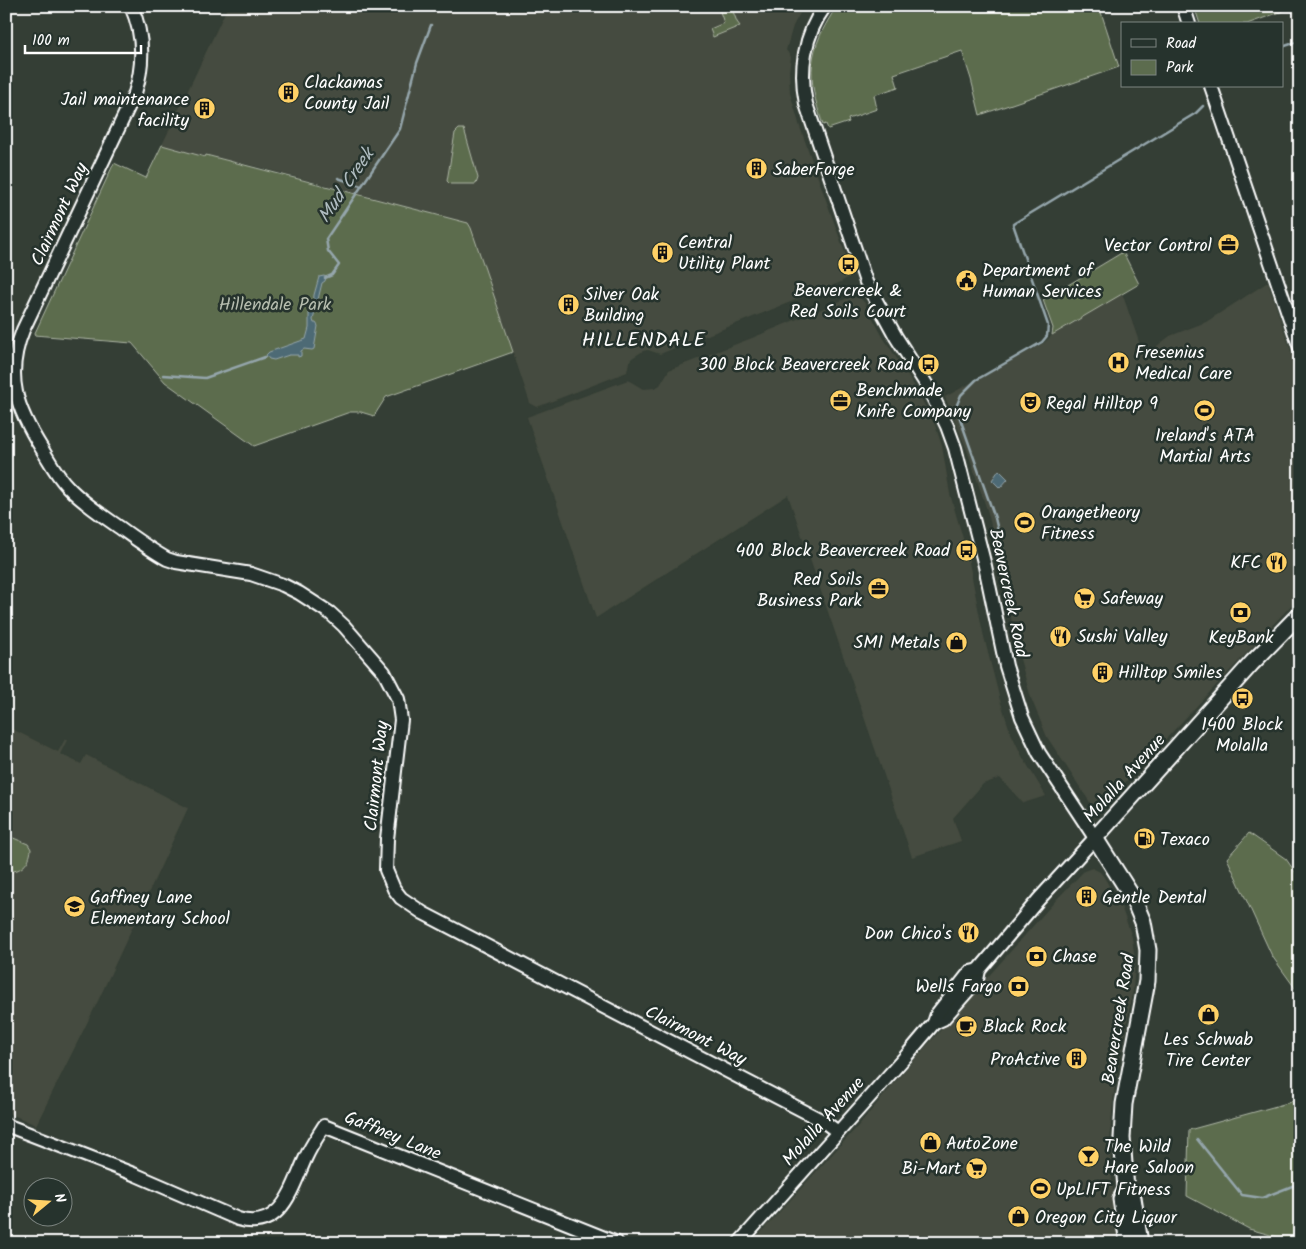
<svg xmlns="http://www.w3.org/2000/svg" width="1306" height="1249" viewBox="0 0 1306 1249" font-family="Kalam,sans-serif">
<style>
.built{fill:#454b3f}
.green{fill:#5c6c4e;stroke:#aeb6a6}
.water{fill:#4e6a74;stroke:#95a6ac}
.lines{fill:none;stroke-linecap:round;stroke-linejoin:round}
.stream{stroke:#95a6ac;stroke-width:2.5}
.secondary-casing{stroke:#fff;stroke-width:16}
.primary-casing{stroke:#fff;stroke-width:19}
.secondary{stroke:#26332d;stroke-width:12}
.primary{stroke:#26332d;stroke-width:15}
.labels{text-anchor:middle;stroke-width:5;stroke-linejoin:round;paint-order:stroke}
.poi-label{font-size:18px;fill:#fff;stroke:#26332d;text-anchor:start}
.street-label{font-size:18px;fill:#fff;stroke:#26332d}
.park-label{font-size:18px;fill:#b6bdaf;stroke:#26332d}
.water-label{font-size:19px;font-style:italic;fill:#afbcc0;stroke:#26332d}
.quarter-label{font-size:20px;letter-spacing:1px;fill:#fff;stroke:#26332d}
</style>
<rect width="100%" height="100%" fill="#343e35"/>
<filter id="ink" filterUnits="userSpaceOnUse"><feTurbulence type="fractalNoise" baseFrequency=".02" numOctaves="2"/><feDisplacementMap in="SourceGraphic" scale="10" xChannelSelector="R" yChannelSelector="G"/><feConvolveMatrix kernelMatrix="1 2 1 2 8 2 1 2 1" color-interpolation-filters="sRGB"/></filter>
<g filter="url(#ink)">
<g class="built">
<polygon points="228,6 804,6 793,26 786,50 791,57 789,71 790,93 800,127 850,267 849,273 847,278 841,282 660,354 648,350 643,351 632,358 629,362 627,372 537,407 530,403 471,228 468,223 261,168 206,155 205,157 162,145"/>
<polygon points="1268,282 1300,378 1300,596 1102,807 1093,807 1047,737 1031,698 1018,652 998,553 988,513 967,450 945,397 1044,343 1052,335 1122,293 1144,356 1170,336 1206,322"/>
<polygon points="850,297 860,298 864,302 883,337 914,385 935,425 942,446 950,494 967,552 983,633 1000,700 1010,731 1022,756 1046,796 1023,803 1000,778 983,784 953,818 961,841 912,857 788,495 596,618 527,417 628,380 643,389 655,388 660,385 669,370 752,338"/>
<polygon points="6,726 58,752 65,739 67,740 60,754 81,764 86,755 188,808 97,1003 36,1125 6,1112"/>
<polygon points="1092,868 1100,872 1104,877 1122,909 1132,937 1135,961 1133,990 1115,1084 1111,1123 1110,1149 1112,1184 1122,1243 751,1243 858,1126 907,1068 1057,899 1084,871"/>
</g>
<g class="green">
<polygon points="718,6 731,6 737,22 740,26 713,37 710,29 724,23"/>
<path d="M837,6h262l20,61 -139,48 -9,-36 -9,-28 -68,23 4,13 -24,8 3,14 -29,10 1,3 -21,7 -2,-5 -3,1c-17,-50 -16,-74 14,-119z"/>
<polygon points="1194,6 1297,6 1247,24 1200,24"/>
<polygon points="459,129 464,129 478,178 476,184 450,184 447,181 455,133"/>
<polygon points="162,145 205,157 206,155 468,223 471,228 513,352 386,397 374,416 361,412 350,412 254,446 165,382 132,343 34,335 114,163 146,178"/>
<polygon points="1123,252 1139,284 1052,335 1053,328 1043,300"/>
<polygon points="1249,833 1286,859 1300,879 1300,995 1272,956 1227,858"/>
<path d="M6,835l22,9 3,5c-1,14 -10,24 -25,22z"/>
<polygon points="1300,1095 1300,1243 1287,1243 1285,1239 1249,1229 1187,1196 1189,1130 1291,1102"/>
</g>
<g class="water">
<polygon points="324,276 326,277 325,281 322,283 313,320 314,323 316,323 318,326 314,349 312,350 304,349 301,351 301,356 298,357 298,355 289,355 274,360 269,359 266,355 269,352 306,339 309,328 309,313 313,308 314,295 319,277"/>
<polygon points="999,470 1008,479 1000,488 992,480"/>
</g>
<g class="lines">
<g class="stream">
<polyline points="441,7 441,6"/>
<polyline points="1282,47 1300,41"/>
<polyline points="338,178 361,186"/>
<polyline points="325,278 332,275 339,265 328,251 326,239 400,129 417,63 431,25"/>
<polyline points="163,375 205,378 265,357"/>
<polyline points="1003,552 995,518 956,407 961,395 976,380 1042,342 1047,336 1048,325 1013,224 1196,113 1203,106"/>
<polyline points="1197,1139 1242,1195 1262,1198 1300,1183"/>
</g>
<defs>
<g id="secondary">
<path d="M131,6c13,29 13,58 4,87l-112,237c-19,47 -6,79 19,119 8,13 15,27 26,38 14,15 31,26 48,38 17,12 33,24 51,34l9,3 75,12 32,11 16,8 31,20 14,13 40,46 14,27 3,21 -14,119 -1,31 8,19 7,9 22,15 400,208 15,11"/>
<path d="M825,6c-21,29 -26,64 -19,98l60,178 30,55 32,50 19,39 8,22 30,118 21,100 16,51 17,36 56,85 -56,61 -60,71 -2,10 -34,39 -9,4"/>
<polyline points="1183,6 1189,24"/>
<polyline points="1211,86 1300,348"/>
<path d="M6,1125l130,50 102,44c44,13 54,-32 68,-62 5,-11 12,-21 18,-31l293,117"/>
<polyline points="739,1243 907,1055 934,1023 937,1014 970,972 979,970"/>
</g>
<g id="primary">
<polyline points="1126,1189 1133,1198 1140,1243"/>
<polyline points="1128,1243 1121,1199 1126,1189 1122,1138 1124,1104 1147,981 1148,950 1143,922 1133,898 1095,838 1252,663 1300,614"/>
</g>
</defs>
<use href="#secondary" class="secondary-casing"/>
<use href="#primary" class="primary-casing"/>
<use href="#secondary" class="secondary"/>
<use href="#primary" class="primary"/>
</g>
</g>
<defs>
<symbol id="building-disc" viewBox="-11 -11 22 22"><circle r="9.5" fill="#ffd166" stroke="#26332d"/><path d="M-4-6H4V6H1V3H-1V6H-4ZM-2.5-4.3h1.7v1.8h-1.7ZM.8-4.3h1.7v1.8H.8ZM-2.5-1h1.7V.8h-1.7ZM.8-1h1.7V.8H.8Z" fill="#111"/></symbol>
<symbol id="office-disc" viewBox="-11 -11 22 22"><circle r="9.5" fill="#ffd166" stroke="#26332d"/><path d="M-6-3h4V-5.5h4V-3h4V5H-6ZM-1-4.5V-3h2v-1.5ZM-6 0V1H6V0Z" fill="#111"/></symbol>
<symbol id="bus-disc" viewBox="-11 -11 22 22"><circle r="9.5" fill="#ffd166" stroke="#26332d"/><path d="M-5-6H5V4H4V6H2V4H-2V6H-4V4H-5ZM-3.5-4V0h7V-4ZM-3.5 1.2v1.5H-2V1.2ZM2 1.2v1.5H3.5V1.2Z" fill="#111"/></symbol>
<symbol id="civic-disc" viewBox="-11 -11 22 22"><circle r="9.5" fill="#ffd166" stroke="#26332d"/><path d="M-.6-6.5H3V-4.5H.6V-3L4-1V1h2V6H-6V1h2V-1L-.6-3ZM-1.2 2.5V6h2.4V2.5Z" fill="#111"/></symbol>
<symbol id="hospital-disc" viewBox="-11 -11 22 22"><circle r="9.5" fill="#ffd166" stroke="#26332d"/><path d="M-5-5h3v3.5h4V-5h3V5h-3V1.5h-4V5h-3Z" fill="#111"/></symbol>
<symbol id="theatre-disc" viewBox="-11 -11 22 22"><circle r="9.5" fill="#ffd166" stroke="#26332d"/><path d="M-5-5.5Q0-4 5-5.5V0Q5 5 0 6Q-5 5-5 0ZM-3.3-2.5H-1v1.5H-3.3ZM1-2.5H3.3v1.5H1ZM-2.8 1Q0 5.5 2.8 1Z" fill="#111"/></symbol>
<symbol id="stadium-disc" viewBox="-11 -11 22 22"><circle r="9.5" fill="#ffd166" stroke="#26332d"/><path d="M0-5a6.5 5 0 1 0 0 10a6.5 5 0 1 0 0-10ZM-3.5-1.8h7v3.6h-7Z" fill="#111"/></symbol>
<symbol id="restaurant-disc" viewBox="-11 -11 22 22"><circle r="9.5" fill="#ffd166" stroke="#26332d"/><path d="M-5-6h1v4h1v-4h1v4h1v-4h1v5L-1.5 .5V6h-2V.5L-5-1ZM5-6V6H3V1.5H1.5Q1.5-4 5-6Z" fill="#111"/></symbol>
<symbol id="supermarket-disc" viewBox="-11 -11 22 22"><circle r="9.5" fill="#ffd166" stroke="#26332d"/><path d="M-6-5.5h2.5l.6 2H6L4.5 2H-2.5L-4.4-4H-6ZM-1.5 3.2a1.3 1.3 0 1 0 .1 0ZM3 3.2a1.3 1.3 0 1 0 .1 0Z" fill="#111"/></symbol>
<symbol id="bank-disc" viewBox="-11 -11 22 22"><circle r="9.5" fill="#ffd166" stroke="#26332d"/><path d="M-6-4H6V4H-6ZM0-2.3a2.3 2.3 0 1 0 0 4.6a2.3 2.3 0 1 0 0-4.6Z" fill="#111"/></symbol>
<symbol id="shop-disc" viewBox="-11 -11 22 22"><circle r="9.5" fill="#ffd166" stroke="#26332d"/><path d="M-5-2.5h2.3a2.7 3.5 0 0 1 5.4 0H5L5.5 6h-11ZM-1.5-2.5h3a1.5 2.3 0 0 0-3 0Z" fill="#111"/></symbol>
<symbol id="fuel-disc" viewBox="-11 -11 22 22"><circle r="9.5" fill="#ffd166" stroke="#26332d"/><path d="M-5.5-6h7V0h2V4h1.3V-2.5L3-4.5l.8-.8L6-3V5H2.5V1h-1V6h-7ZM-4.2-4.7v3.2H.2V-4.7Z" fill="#111"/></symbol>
<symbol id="school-disc" viewBox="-11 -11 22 22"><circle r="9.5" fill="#ffd166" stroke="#26332d"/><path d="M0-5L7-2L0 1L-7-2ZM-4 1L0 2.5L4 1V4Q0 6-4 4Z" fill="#111"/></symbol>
<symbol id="cafe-disc" viewBox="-11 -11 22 22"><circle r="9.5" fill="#ffd166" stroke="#26332d"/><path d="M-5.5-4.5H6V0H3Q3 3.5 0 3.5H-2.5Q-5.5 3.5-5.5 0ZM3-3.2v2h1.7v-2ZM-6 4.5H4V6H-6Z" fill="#111"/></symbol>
<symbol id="bar-disc" viewBox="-11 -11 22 22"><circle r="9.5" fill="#ffd166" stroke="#26332d"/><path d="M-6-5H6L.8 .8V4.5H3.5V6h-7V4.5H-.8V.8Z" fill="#111"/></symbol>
</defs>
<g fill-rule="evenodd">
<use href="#building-disc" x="276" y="80" width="25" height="25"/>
<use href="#building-disc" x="192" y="96" width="25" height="25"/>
<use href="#building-disc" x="744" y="156" width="25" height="25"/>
<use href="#office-disc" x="1216" y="232" width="25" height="25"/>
<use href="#building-disc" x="650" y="240" width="25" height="25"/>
<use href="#bus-disc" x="836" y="252" width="25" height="25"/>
<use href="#civic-disc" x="954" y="268" width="25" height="25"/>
<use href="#building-disc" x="556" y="292" width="25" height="25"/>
<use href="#hospital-disc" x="1106" y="350" width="25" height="25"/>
<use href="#bus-disc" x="916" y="352" width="25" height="25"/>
<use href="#office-disc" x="828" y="388" width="25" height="25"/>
<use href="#theatre-disc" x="1018" y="390" width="25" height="25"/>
<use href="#stadium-disc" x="1192" y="398" width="25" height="25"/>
<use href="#stadium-disc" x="1012" y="510" width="25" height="25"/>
<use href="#bus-disc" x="954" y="538" width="25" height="25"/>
<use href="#restaurant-disc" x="1264" y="550" width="25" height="25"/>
<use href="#office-disc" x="866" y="576" width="25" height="25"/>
<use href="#supermarket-disc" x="1072" y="586" width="25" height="25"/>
<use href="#bank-disc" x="1228" y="600" width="25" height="25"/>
<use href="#restaurant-disc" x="1048" y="624" width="25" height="25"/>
<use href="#shop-disc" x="944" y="630" width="25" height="25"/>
<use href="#building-disc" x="1090" y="660" width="25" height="25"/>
<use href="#bus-disc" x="1230" y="686" width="25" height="25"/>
<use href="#fuel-disc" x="1132" y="826" width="25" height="25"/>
<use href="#building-disc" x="1074" y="884" width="25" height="25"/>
<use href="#school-disc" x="62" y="894" width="25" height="25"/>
<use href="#restaurant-disc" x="956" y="920" width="25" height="25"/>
<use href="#bank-disc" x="1024" y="944" width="25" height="25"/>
<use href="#bank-disc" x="1006" y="974" width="25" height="25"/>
<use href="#shop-disc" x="1196" y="1002" width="25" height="25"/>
<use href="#cafe-disc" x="954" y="1014" width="25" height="25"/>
<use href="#building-disc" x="1064" y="1046" width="25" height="25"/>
<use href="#shop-disc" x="918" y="1130" width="25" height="25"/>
<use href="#bar-disc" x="1076" y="1144" width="25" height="25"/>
<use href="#supermarket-disc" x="964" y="1156" width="25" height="25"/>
<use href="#stadium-disc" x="1028" y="1176" width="25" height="25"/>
<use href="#shop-disc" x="1006" y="1204" width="25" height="25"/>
</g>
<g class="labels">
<g class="poi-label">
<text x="304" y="88">Clackamas<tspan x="304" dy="21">County Jail</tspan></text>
<text x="189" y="105" text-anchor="end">Jail maintenance<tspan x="189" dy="21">facility</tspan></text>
<text x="773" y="175">SaberForge</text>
<text x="678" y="248">Central<tspan x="678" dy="21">Utility Plant</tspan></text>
<text x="1212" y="251" text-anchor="end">Vector Control</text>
<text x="982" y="276">Department of<tspan x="982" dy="21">Human Services</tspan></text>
<text x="848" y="296" text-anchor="middle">Beavercreek &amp;<tspan x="848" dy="21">Red Soils Court</tspan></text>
<text x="584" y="300">Silver Oak<tspan x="584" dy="21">Building</tspan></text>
<text x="1135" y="358">Fresenius<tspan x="1135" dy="21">Medical Care</tspan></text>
<text x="913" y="370" text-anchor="end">300 Block Beavercreek Road</text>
<text x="856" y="396">Benchmade<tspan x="856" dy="21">Knife Company</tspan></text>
<text x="1046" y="409">Regal Hilltop 9</text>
<text x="1205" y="441" text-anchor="middle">Ireland's ATA<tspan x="1205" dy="21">Martial Arts</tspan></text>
<text x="1041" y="518">Orangetheory<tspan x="1041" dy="21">Fitness</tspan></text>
<text x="950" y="556" text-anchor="end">400 Block Beavercreek Road</text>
<text x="1261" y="568" text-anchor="end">KFC</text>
<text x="862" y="585" text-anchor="end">Red Soils<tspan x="862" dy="21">Business Park</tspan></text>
<text x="1101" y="604">Safeway</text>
<text x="1077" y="642">Sushi Valley</text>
<text x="1241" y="643" text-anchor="middle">KeyBank</text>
<text x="940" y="648" text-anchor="end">SMI Metals</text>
<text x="1118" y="678">Hilltop Smiles</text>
<text x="1242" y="730" text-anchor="middle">1400 Block<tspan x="1242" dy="21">Molalla</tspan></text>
<text x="1160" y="845">Texaco</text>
<text x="90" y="903">Gaffney Lane<tspan x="90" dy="21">Elementary School</tspan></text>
<text x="1102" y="903">Gentle Dental</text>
<text x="952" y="939" text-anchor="end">Don Chico's</text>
<text x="1052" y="962">Chase</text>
<text x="1002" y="992" text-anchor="end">Wells Fargo</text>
<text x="983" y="1032">Black Rock</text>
<text x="1208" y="1045" text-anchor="middle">Les Schwab<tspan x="1208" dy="21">Tire Center</tspan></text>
<text x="1060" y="1065" text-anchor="end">ProActive</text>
<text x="946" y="1149">AutoZone</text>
<text x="1104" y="1152">The Wild<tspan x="1104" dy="21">Hare Saloon</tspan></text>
<text x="961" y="1174" text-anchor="end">Bi-Mart</text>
<text x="1056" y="1195">UpLIFT Fitness</text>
<text x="1035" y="1223">Oregon City Liquor</text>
</g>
<g class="street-label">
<text transform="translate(59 214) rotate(-65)" y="6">Clairmont Way</text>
<text transform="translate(1009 593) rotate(78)" y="6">Beavercreek Road</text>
<text transform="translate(376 776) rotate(-84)" y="6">Clairmont Way</text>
<text transform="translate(1124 778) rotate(-48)" y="6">Molalla Avenue</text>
<text transform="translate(1118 1019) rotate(-81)" y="6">Beavercreek Road</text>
<text transform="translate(696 1035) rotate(27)" y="6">Clairmont Way</text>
<text transform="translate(823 1121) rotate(-48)" y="6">Molalla Avenue</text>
<text transform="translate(393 1135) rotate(22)" y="6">Gaffney Lane</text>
</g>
<g class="park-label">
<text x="275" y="310">Hillendale Park</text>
</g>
<g class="water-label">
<text transform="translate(345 185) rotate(-56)" y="7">Mud Creek</text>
</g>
<g class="quarter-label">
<text x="644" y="346">HILLENDALE</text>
</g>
</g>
<rect width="1306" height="1249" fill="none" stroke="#26332d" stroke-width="25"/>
<rect x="12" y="12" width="1281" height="1224" fill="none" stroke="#fff" stroke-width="2" filter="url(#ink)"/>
<rect x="1121" y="22" width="162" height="65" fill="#26332d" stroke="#7d8581"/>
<rect x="1131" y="39" width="25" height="8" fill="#26332d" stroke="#7d8581"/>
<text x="1166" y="48" font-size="15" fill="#ffffff">Road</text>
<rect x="1131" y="60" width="25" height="15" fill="#5c6c4e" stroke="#7d8581"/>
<text x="1166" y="72" font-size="15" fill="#ffffff">Park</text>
<g transform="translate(48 1202) rotate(72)"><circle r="24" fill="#26332d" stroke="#7d8581"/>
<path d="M0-4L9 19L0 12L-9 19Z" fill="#ffd166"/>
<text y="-8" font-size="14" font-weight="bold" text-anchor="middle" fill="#ffffff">N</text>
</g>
<path d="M25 45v8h116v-8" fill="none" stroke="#ffffff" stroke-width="2.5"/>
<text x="32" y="45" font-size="15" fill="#ffffff" stroke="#26332d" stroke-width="4" paint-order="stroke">100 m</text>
</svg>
